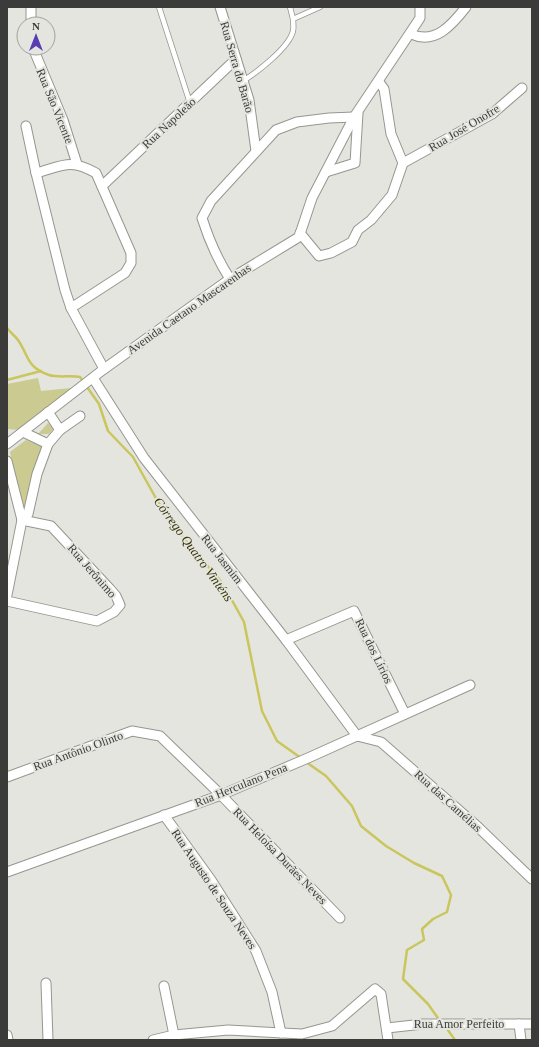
<svg xmlns="http://www.w3.org/2000/svg" width="539" height="1047" viewBox="0 0 539 1047" font-family="'Times New Roman',serif">
<style>
.green{fill:#cbca90}
.lines{fill:none;stroke-linecap:round;stroke-linejoin:round}
.stream{stroke:#c9c65d;stroke-width:2.5}
.lane-casing{stroke:#969690;stroke-width:6}
.street-casing{stroke:#969690;stroke-width:11}
.lane{stroke:#fff;stroke-width:4.5}
.street{stroke:#fff;stroke-width:9}
.labels{text-anchor:middle;stroke-width:4;stroke-linejoin:round;paint-order:stroke}
.street-label{font-size:12px;fill:#3b3b39;stroke:#e5e5df}
.water-label{font-size:13px;font-style:italic;fill:#343204;stroke:#e5e5df}
</style>
<rect width="100%" height="100%" fill="#e5e5df"/>
<g class="green">
<polygon points="38,378 41,391 71,388 19,430 7,429 7,384"/>
<polygon points="48,423 54,428 49,434 38,434"/>
<polygon points="26,440 43,447 27,510 23,509 10,452"/>
</g>
<g class="lines">
<g class="stream">
<path d="M7,328c3,4 8,8 11,12 11,16 8,27 31,35 9,3 22,0 31,2l19,27 9,27 25,26 25,45 38,53 19,18 13,20 16,29 18,89 15,30 24,17"/>
<polyline points="7,380 41,371"/>
<polyline points="306,762 326,776 352,806 361,826 386,846 414,863 442,876 451,895 447,912 433,919 422,929 424,940 407,950 403,979 428,1004 440,1021"/>
<polyline points="445,1026 455,1040"/>
</g>
<defs>
<g id="lane">
<polyline points="159,7 190,103"/>
<polyline points="290,7 293,19"/>
<path d="M243,81c14,-9 46,-33 50,-50 1,-4 0,-9 0,-12l27,-12"/>
</g>
<g id="street">
<polyline points="31,7 31,24"/>
<polyline points="220,7 249,100 256,151"/>
<path d="M411,34c24,11 41,-9 55,-27"/>
<polyline points="33,48 63,120 77,164"/>
<polyline points="26,126 36,173 65,290 71,308 104,369"/>
<polyline points="403,163 492,114 522,88"/>
<polyline points="326,172 355,163 358,113"/>
<path d="M36,173c27,-7 33,-15 60,0l35,80v10l-6,10 -54,35"/>
<polyline points="102,186 236,59"/>
<polyline points="300,233 319,256 331,253 352,242 358,230 371,220 392,195 403,163 391,134 384,89 379,82"/>
<path d="M230,279c-13,-20 -21,-39 -28,-61l9,-17 65,-71 21,-8 32,-4 25,-1"/>
<polyline points="93,378 144,458 286,640 357,736 381,742 478,827 532,879"/>
<polyline points="48,412 60,430"/>
<polyline points="23,432 48,444"/>
<polyline points="7,444 104,369 230,279 299,237 312,198 354,117 420,18 420,7"/>
<polyline points="7,461 22,520 7,595"/>
<polyline points="22,520 28,514 37,474 48,444 60,430 80,416"/>
<polyline points="7,601 97,621 114,612 120,605 116,596 110,589 51,526 22,520"/>
<polyline points="286,640 354,611 405,714"/>
<polyline points="7,777 132,731 160,736 221,795 340,918"/>
<polyline points="164,815 211,880 256,951 272,992 281,1033"/>
<polyline points="7,872 221,795 308,758 470,685"/>
<polyline points="46,983 48,1040"/>
<polyline points="164,986 175,1040"/>
<polyline points="519,1024 521,1040"/>
<polyline points="387,1028 423,1024 532,1024"/>
<polyline points="7,1035 8,1040"/>
<polyline points="153,1040 174,1035 228,1030 302,1034 332,1026 375,989 381,994 388,1040"/>
</g>
</defs>
<use href="#lane" class="lane-casing"/>
<use href="#street" class="street-casing"/>
<use href="#lane" class="lane"/>
<use href="#street" class="street"/>
</g>
<g class="labels">
<g class="street-label">
<text transform="translate(237 67) rotate(74)" y="4">Rua Serra do Barão</text>
<text transform="translate(55 106) rotate(68)" y="4">Rua São Vicente</text>
<text transform="translate(169 123) rotate(-43)" y="4">Rua Napoleão</text>
<text transform="translate(464 128) rotate(-31)" y="4">Rua José Onofre</text>
<text transform="translate(189 309) rotate(-35)" y="4">Avenida Caetano Mascarenhas</text>
<text transform="translate(222 559) rotate(52)" y="4">Rua Jasmim</text>
<text transform="translate(92 571) rotate(49)" y="4">Rua Jerônimo</text>
<text transform="translate(374 651) rotate(64)" y="4">Rua dos Lírios</text>
<text transform="translate(78 751) rotate(-20)" y="4">Rua Antônio Olinto</text>
<text transform="translate(241 785) rotate(-22)" y="4">Rua Herculano Pena</text>
<text transform="translate(448 801) rotate(42)" y="4">Rua das Camélias</text>
<text transform="translate(280 856) rotate(46)" y="4">Rua Heloísa Durães Neves</text>
<text transform="translate(214 889) rotate(56)" y="4">Rua Augusto de Souza Neves</text>
<text x="459" y="1028">Rua Amor Perfeito</text>
</g>
<g class="water-label">
<text transform="translate(194 549) rotate(54)" y="5">Córrego Quatro Vinténs</text>
</g>
</g>
<rect width="539" height="1047" fill="none" stroke="#3b3b39" stroke-width="16"/>
<g transform="translate(36 36)"><circle r="19" fill="#e5e5df" stroke="#a1a19d"/>
<path d="M0-3L7 15L0 10L-7 15Z" fill="#583db5"/>
<text y="-6" font-size="11" font-weight="bold" text-anchor="middle" fill="#3b3b39">N</text>
</g>
</svg>
